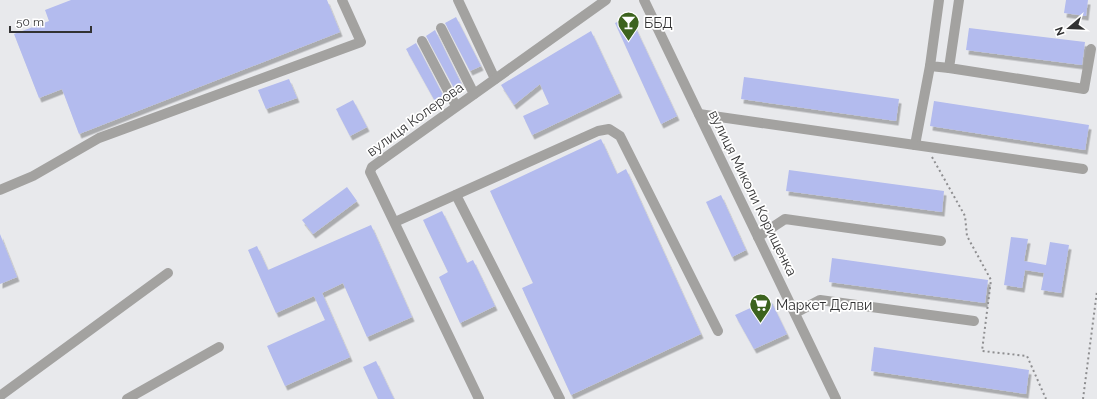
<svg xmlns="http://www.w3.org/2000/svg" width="1097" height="399" viewBox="0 0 1097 399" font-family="Raleway,sans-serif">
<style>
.building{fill:#b3bbee;filter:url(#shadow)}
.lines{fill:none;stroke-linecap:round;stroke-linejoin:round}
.path{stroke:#8e8e90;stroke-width:2;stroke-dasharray:2 3;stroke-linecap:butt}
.minor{stroke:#a3a2a0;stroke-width:10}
.labels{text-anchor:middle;stroke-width:3.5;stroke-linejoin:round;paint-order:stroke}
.poi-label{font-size:14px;fill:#323233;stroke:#fff;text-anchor:start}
.street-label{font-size:14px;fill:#323233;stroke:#fff}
</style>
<defs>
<filter id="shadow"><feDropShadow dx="2.5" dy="4.5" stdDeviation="0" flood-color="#0004"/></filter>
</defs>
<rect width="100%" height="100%" fill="#e8e9ec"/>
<g class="building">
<polygon points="71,0 327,0 340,32 79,134 62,89 39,98 14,34 49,21 45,10"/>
<polygon points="1066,0 1088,0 1086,16 1064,13"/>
<polygon points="630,16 677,116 661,124 615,23"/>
<polygon points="456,17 481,66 470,71 445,23"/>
<polygon points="969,28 1085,42 1082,65 966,50"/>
<polygon points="435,30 462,85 455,90 426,36"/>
<polygon points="591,31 620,93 532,135 523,116 549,104 540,84 514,105 501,85"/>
<polygon points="416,43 444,97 436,103 406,49"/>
<polygon points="744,77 899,99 896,121 741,99"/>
<polygon points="289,79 297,98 266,109 258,90"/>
<polygon points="353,100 367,127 350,136 336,109"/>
<polygon points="934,101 1089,125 1085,150 930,126"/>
<polygon points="601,139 617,174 626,169 701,334 571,395 522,288 533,283 490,191"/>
<polygon points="789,170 944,191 942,212 786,191"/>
<polygon points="347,187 357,201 313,234 302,220"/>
<polygon points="721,195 746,250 732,257 706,202"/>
<polygon points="442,211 467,263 473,260 495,306 460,323 439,277 448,272 423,220"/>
<polygon points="371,225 412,317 367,337 343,283 322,293 350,357 285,386 267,346 325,320 314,296 276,313 248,250 257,246 268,270"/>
<polygon points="0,234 17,277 0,284"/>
<polygon points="1011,237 1028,239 1024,261 1046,265 1050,242 1069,245 1061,293 1041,290 1044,273 1025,270 1022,288 1004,285"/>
<polygon points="832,258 988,280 985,303 829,282"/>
<polygon points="770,299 787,334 754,349 735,315"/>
<polygon points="874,347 1029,370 1026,394 871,371"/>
<polygon points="376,361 394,399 378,399 363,367"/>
</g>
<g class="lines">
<g class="path">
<polyline points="932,157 965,216 967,236 991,280 982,351 1027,356 1046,399"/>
<polyline points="1083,399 1097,291"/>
</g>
<g class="minor">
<polyline points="458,0 495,79"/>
<polyline points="644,0 836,399"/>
<polyline points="939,0 930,66 949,68"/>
<polyline points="959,0 949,68 1084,89 1091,49"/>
<polyline points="441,28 474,94"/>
<polyline points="422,41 456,106"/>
<polyline points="930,66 915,145 1083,169"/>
<polyline points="699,114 915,145"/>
<polyline points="0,190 33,176 99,138 361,42 342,0"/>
<polyline points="456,195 560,399"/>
<polyline points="395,222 598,131 609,129 620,136 718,331"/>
<polyline points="758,237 785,219 941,241"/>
<polyline points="795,313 820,300 974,321"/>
<polyline points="0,396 168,273"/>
<polyline points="127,399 219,347"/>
<polyline points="479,399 373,178 370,172 372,167 606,0"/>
</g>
</g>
<defs>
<symbol id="bar-pin" viewBox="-11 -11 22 30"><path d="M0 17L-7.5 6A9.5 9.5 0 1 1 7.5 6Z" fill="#3c631e" stroke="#fff"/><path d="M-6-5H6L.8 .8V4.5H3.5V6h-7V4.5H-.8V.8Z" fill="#fff"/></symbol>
<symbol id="supermarket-pin" viewBox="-11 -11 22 30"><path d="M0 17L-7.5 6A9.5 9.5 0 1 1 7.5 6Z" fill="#3c631e" stroke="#fff"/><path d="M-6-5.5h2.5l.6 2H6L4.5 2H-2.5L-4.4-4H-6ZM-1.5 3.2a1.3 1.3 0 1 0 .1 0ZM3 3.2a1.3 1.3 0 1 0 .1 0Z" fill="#fff"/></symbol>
</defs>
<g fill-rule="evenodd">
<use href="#bar-pin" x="616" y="10" width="25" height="34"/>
<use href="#supermarket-pin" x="748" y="292" width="25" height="34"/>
</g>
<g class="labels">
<g class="poi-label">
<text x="644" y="28">ББД</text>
<text x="776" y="310">Маркет Делви</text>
</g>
<g class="street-label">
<text transform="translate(415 119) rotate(-36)" y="5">вулиця Колерова</text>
<text transform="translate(753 193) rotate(64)" y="5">вулиця Миколи Корищенка</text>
</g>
</g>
<g transform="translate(1069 28) rotate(251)" stroke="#ffffff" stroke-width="3" paint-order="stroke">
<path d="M0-3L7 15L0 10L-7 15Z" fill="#323233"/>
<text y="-6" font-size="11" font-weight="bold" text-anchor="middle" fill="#323233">N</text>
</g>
<path d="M10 26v6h81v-6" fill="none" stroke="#323233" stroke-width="2"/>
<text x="16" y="26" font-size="12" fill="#323233" stroke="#ffffff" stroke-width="3" paint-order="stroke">50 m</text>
</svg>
